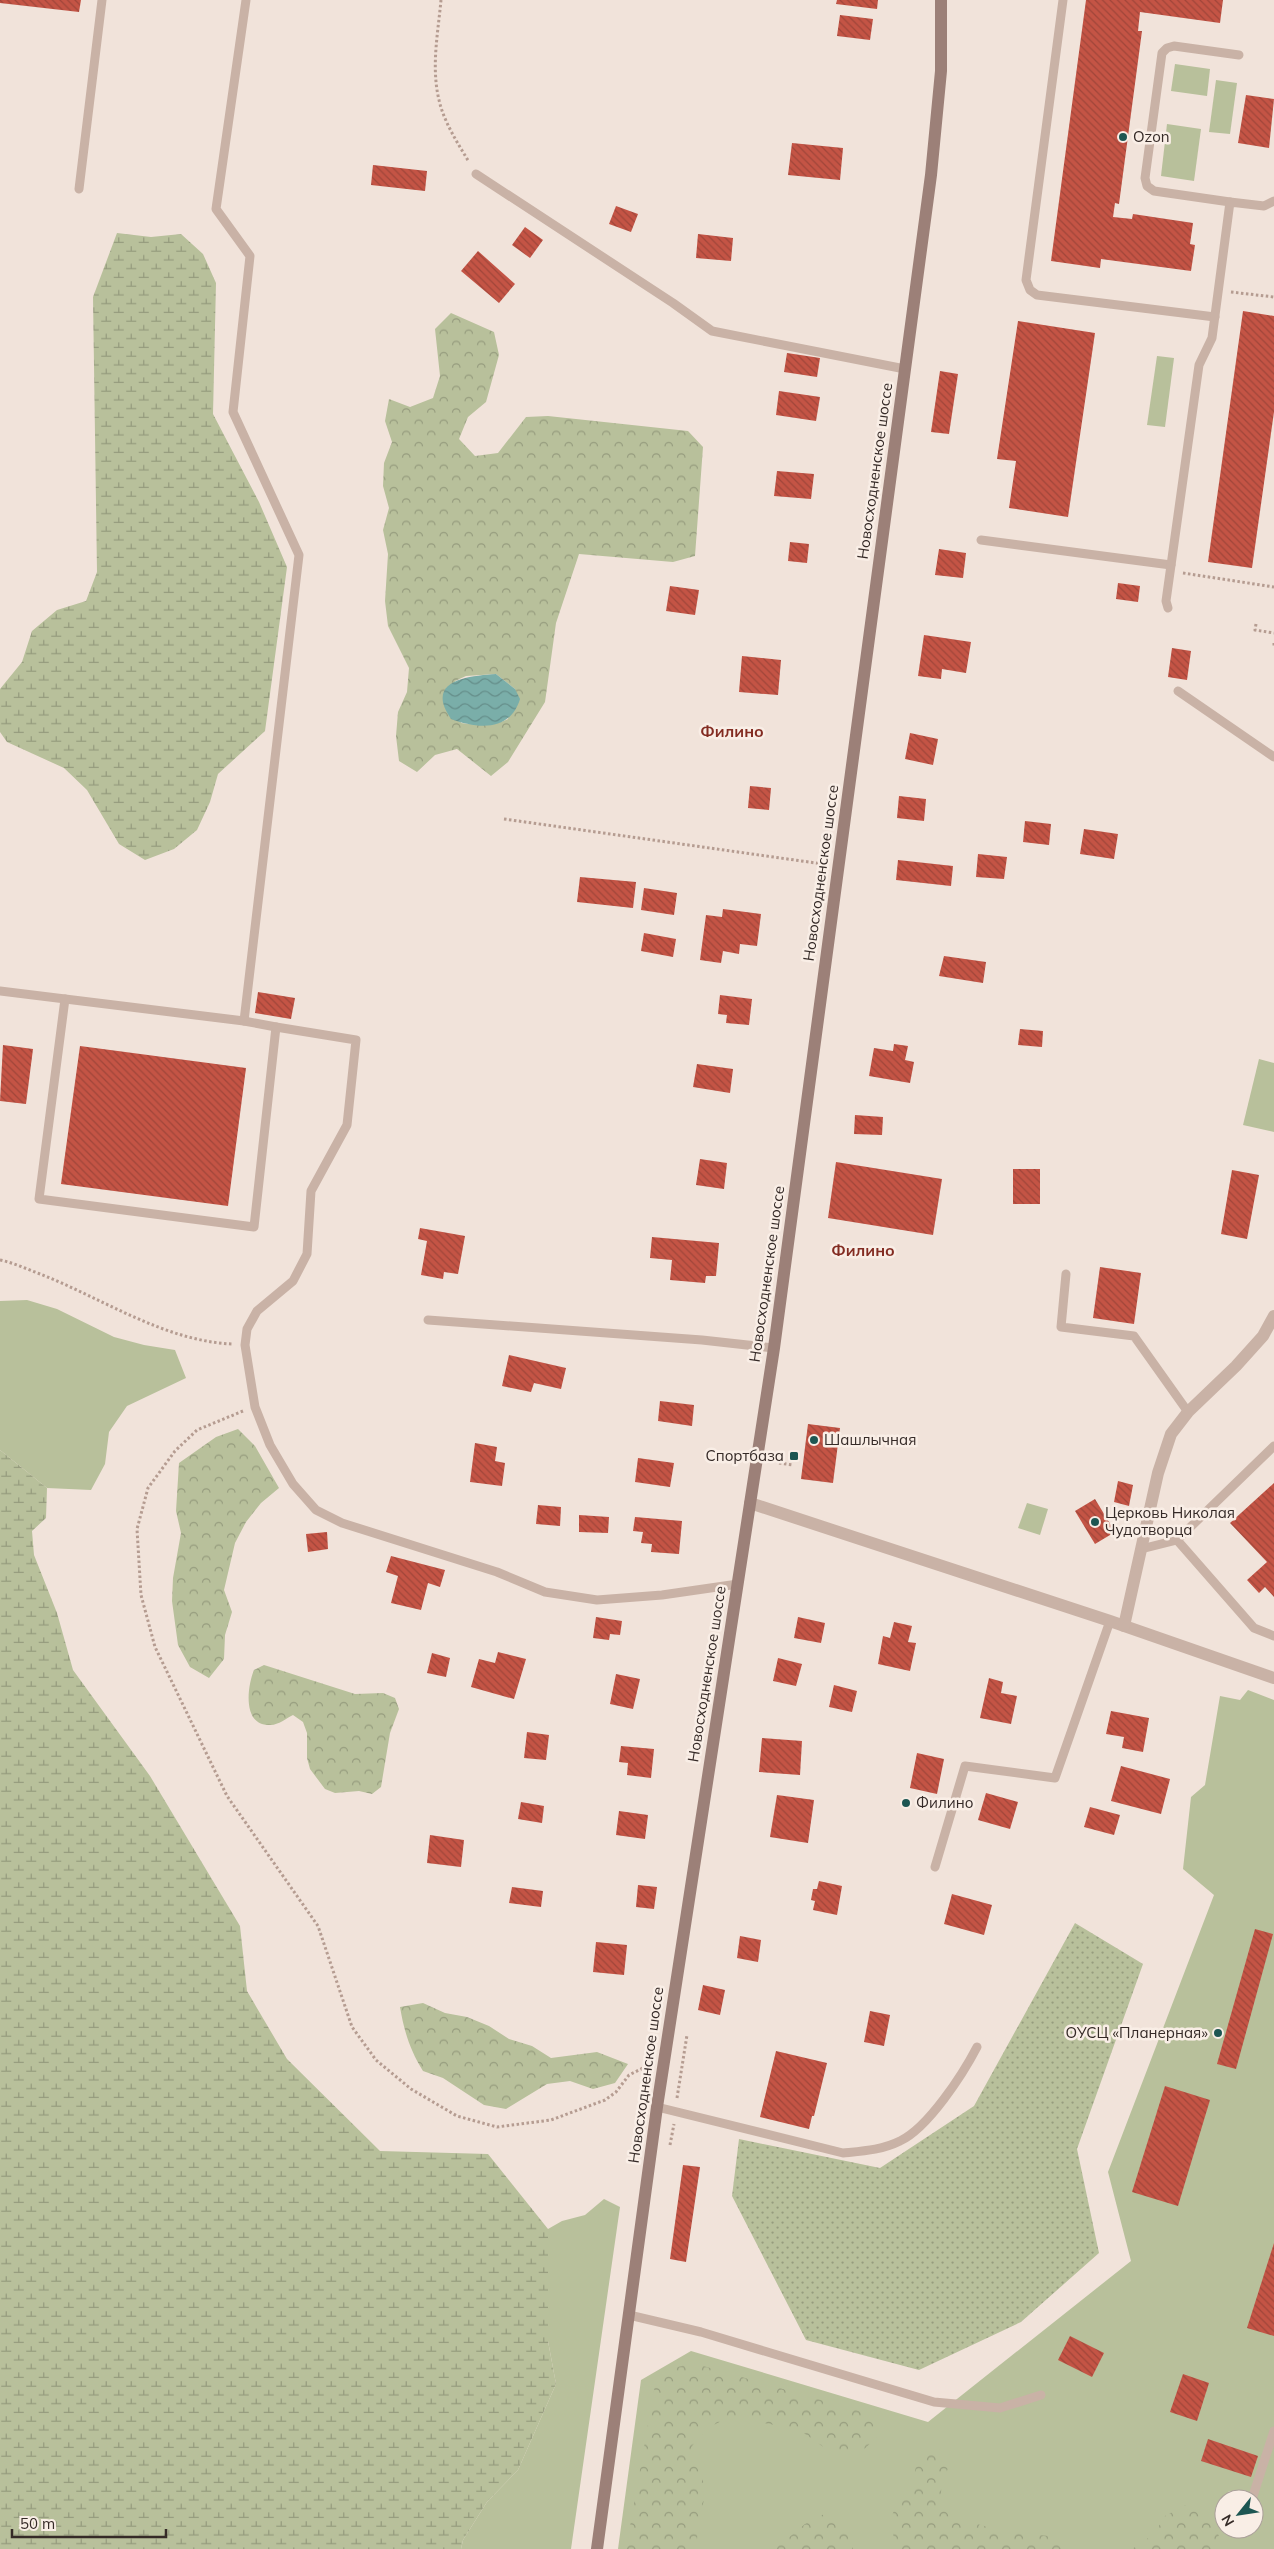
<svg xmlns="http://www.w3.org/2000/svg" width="1274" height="2549" viewBox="0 0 1274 2549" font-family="Mulish,sans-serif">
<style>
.green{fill:#b8c09b;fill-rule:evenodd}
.forest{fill:url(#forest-crowns);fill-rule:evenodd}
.wetland{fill:url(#wetland-marsh)}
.garden{fill:url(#garden-dots)}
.water{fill:url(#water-waves)}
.building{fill:url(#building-back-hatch)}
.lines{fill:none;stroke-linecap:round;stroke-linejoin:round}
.path{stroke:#b59c91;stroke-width:3;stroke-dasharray:2.5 2.5;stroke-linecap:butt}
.service{stroke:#c9b2a6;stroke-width:9}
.minor{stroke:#c9b2a6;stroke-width:12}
.secondary{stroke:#9c8078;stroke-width:12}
.poi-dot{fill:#1d5652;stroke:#f9eee6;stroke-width:2}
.labels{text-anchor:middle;stroke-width:5;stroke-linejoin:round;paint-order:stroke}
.poi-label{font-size:15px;fill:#352a27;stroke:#f9eee6;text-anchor:start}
.street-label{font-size:15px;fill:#352a27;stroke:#f9eee6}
.neighbourhood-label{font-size:16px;font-weight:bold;fill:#832c22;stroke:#f9eee6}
</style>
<defs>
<pattern id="forest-crowns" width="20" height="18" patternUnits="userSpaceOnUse" patternTransform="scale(1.25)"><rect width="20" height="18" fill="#b8c09b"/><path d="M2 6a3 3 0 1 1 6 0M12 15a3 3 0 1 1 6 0" fill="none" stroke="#969c7e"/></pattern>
<pattern id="wetland-marsh" width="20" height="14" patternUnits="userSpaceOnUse" patternTransform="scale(1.25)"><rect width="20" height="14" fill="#b8c09b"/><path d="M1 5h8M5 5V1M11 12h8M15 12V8" fill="none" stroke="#969c7e"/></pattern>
<pattern id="garden-dots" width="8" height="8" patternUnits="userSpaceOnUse" patternTransform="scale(1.25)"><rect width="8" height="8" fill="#b8c09b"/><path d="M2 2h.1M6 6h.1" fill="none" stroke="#969c7e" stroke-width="1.8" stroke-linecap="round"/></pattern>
<pattern id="water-waves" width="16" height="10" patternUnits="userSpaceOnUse" patternTransform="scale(1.25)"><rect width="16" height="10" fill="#7aaea9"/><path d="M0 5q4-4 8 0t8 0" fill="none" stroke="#658e8a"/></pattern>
<pattern id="building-back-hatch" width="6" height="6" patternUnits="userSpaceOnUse" patternTransform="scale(1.25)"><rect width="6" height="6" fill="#c45445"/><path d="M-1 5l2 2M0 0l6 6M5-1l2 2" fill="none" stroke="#a0463a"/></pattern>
</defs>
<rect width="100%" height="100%" fill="#f1e3da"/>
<g class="green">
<polygon points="1175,64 1210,69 1207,96 1171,91"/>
<polygon points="1216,80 1237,83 1230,134 1209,132"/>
<polygon points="1167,124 1201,129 1194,181 1161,176"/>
<polygon points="1157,356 1174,358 1165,427 1147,425"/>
<polygon points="1259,1059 1274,1063 1274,1132 1243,1125"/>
<polygon points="27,1300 57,1309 114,1337 144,1345 175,1350 186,1378 127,1406 109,1432 105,1464 91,1490 47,1488 0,1450 0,1301"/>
<polygon points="1027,1503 1048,1509 1040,1535 1018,1528"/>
<path d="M1248,1690l26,10v849h-656l23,-169 50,-29 237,71 203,-161 -23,-89 106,-277 -31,-26 8,-72 14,-12 15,-89 20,4zM1224,2499h30v30h-30z"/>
<polygon points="604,2199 620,2207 571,2549 461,2549 463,2540 487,2502 518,2470 556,2384 548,2341 548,2229 562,2221 585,2215"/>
</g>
<g class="forest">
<path d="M451,313l43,19 5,23 -13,47 -18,15 -9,22 16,17 23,-3 28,-36 22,-1 140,15 15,16 -8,109 -22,6 -94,-8 -23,69 -11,79 -37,60 -17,14 -34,-27 -22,6 -18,17 -18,-11 -3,-25 2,-24 9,-20 2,-24 -21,-42 -3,-25 3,-47 -5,-24 6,-22 -6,-22 1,-23 8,-21 -7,-21 4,-22 21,8 23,-9 7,-22 -5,-47zM496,674l19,15 -7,30c-16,8 -29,6 -47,4l-6,-42 11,-5z"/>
<polygon points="238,1429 255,1446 279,1488 261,1503 246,1522 235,1543 224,1590 232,1612 225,1635 224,1659 209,1678 190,1667 178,1645 172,1601 173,1578 181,1533 176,1511 179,1463 216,1437"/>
<path d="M264,1665l91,29 28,-1 12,5 4,11 -9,24 -9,54 -9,7 -13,-3 -24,2 -10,-4 -15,-20 -3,-11v-25l-4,-11 -10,-7c-6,3 -15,10 -22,10 -29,2 -24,-38 -17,-55z"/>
<path d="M423,2003l22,10 22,4 22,9 20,13 23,7 19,12 46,-6 31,12 -13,19 -22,6 -23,-8 -23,3 -41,25 -22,-4 -41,-27 -20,-7c-13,-21 -19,-40 -23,-64z"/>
<polygon points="693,2363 873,2415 877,2437 860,2453 836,2456 798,2429 729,2417 708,2428 692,2446 700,2468 706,2494 699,2517 697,2540 691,2549 626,2549 655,2385 670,2369"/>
<polygon points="935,2444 950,2463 942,2484 939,2508 959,2519 1002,2531 1049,2536 1073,2549 899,2549 894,2540 891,2518 900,2496 914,2480 917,2457"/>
<polygon points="1185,2505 1208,2514 1219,2536 1214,2549 1132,2549 1154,2534 1165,2516"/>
<polygon points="826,2513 847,2521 853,2549 765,2549 787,2539 805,2524"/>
</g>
<g class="wetland">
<polygon points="117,233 151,237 181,234 203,254 216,283 213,414 259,502 287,567 265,731 218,774 210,802 197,830 174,849 145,860 119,844 87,790 64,768 7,742 0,732 0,689 22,662 32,631 57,610 86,601 97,572 93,297"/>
<polygon points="0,1450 47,1488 46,1518 32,1531 34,1555 57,1613 73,1670 150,1776 240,1926 247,1991 287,2059 380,2151 488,2154 548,2229 548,2341 556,2384 518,2470 487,2502 463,2540 461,2549 0,2549"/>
</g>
<polygon class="garden" points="1075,1923 1143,1964 1077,2149 1099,2253 1021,2322 919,2370 806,2340 732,2196 739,2139 880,2168 974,2106"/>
<path class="water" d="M496,674l19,15 5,10c-10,33 -42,30 -69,20 -27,-39 17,-43 45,-45z"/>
<g class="building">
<polygon points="0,0 81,0 79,12 0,3"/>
<polygon points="837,0 878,0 877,9 836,4"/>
<polygon points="1086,0 1223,0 1220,23 1140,12 1138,31 1142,31 1119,204 1115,203 1113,217 1132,219 1133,214 1193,223 1190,244 1195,245 1191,271 1101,259 1100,268 1051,261"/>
<polygon points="840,15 873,19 870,40 837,36"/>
<polygon points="1246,95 1274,99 1269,148 1238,143"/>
<polygon points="792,143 843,148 840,180 788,175"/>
<polygon points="373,165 427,171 425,191 371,185"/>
<polygon points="616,206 638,214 631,232 609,224"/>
<polygon points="525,227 543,240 530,258 512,245"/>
<polygon points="698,234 733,238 731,261 696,258"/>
<polygon points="478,251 515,284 499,303 461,271"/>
<polygon points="1243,311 1274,316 1274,412 1252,568 1208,562"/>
<polygon points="1018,321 1095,333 1068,517 1009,508 1016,461 997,459"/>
<polygon points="787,353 820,358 817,377 784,372"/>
<polygon points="940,371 958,374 949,434 931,432"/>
<polygon points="779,391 820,397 816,421 776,415"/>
<polygon points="777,471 814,474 811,499 774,496"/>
<polygon points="790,542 809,544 807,563 788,561"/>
<polygon points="939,549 966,553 963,578 935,575"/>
<polygon points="1118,583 1140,586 1138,602 1116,599"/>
<polygon points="670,586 699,590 695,615 666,611"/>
<polygon points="924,635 971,642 966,673 942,669 941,679 918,676"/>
<polygon points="1172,648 1191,651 1187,680 1168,677"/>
<polygon points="742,656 781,660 778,695 739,692"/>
<polygon points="910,733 938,739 933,765 905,759"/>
<polygon points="750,786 771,788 769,810 748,808"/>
<polygon points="899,796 926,799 924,821 897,818"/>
<polygon points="1025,821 1051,824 1049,845 1023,842"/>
<polygon points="1084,829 1118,834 1114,859 1080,854"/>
<polygon points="978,854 1007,857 1004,879 976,877"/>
<polygon points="898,860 953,866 951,886 896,880"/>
<polygon points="580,877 636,882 633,908 577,902"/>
<polygon points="644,888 677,893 674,915 641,910"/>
<polygon points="723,909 761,914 757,946 740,944 739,954 723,951 721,963 700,960 706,915 722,917"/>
<polygon points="644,933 676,939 673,957 641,951"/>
<polygon points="944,956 986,962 983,983 939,976"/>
<polygon points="258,992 295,998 291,1019 255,1013"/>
<polygon points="720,995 752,999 749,1025 726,1023 727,1015 718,1014"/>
<polygon points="1020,1029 1043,1031 1042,1047 1018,1045"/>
<polygon points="894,1044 908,1046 905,1060 914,1062 910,1083 869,1076 874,1048 893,1051"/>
<polygon points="3,1045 33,1049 26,1104 0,1101"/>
<polygon points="80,1046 246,1068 228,1206 61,1184"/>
<polygon points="697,1064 733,1069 730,1093 693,1087"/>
<polygon points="855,1115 883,1117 882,1135 854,1134"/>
<polygon points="700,1159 727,1163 724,1189 696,1185"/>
<polygon points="836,1162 942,1179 933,1235 828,1218"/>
<rect x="1013" y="1169" width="27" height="35"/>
<polygon points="1232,1170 1259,1175 1247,1239 1221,1234"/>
<polygon points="420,1228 465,1236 458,1274 444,1272 443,1279 421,1275 427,1241 418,1239"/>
<polygon points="652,1237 719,1243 716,1276 706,1276 705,1283 670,1280 672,1260 650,1258"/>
<polygon points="1100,1267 1141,1273 1134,1324 1093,1318"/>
<polygon points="509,1355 566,1368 561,1389 534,1383 531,1392 502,1386"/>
<polygon points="660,1401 694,1405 692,1426 658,1421"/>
<polygon points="808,1424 840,1428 833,1483 801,1479"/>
<polygon points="475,1443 497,1447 495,1461 505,1463 502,1486 470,1482"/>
<polygon points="638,1458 674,1463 670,1487 635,1482"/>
<polygon points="1118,1481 1133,1485 1129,1506 1114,1502"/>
<polygon points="1274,1483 1274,1597 1265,1587 1259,1593 1247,1580 1267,1562 1230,1523"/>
<polygon points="1095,1499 1115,1532 1095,1544 1075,1511"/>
<polygon points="538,1505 561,1507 560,1526 536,1524"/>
<polygon points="579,1515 609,1517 608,1533 579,1532"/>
<polygon points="635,1517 682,1521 679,1554 651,1552 652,1544 641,1543 643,1532 633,1531"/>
<polygon points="327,1532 328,1549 308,1552 306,1534"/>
<polygon points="391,1556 445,1570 440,1587 428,1583 421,1610 391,1603 398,1576 386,1572"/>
<polygon points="596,1617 622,1621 620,1635 610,1634 609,1640 593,1638"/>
<polygon points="798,1617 825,1623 821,1643 794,1638"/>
<polygon points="894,1622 912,1626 908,1642 916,1643 910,1671 878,1664 883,1636 890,1638"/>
<polygon points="498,1652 526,1659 514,1699 471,1687 479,1659 495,1663"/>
<polygon points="432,1653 450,1658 446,1677 427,1673"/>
<polygon points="778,1658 802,1664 796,1686 773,1681"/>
<polygon points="616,1674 640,1679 633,1709 610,1704"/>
<polygon points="989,1678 1003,1682 1001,1693 1017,1696 1011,1724 980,1718"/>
<polygon points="834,1685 857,1691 852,1712 829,1707"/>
<polygon points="1111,1711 1149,1718 1143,1752 1122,1748 1124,1737 1106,1734"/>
<polygon points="527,1732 549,1735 546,1760 524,1758"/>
<polygon points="762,1738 802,1741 800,1775 759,1772"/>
<polygon points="621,1746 654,1749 651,1778 627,1775 628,1763 619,1762"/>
<polygon points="917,1753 944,1759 937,1794 910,1788"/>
<polygon points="1121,1766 1170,1779 1161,1814 1111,1801"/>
<polygon points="986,1793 1018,1802 1010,1829 978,1820"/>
<polygon points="777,1795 814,1800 808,1843 770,1837"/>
<polygon points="521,1802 544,1806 542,1823 518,1819"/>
<polygon points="1090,1807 1120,1815 1114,1835 1084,1827"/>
<polygon points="619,1811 648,1815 645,1839 616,1835"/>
<polygon points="430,1835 464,1840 461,1867 427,1863"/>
<polygon points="819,1881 842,1886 837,1915 813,1910 815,1901 811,1900 813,1889 817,1889"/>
<polygon points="638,1885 657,1887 654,1909 636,1907"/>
<polygon points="512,1887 543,1891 541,1907 509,1903"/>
<polygon points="952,1894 992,1905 984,1935 944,1924"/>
<polygon points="1255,1929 1273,1934 1236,2069 1217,2064"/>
<polygon points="740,1936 761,1940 758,1962 737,1958"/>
<polygon points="596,1942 627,1945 624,1975 593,1972"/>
<polygon points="703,1985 725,1990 720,2015 698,2010"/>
<polygon points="870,2011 890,2015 884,2046 864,2042"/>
<polygon points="776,2051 827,2063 814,2116 812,2116 809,2129 760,2117"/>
<polygon points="1165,2086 1210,2100 1178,2206 1132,2192"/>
<polygon points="683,2165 700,2167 686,2262 670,2259"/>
<polygon points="1274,2243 1274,2336 1247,2328"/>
<polygon points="1070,2336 1104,2353 1092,2377 1058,2360"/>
<polygon points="1183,2374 1209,2383 1197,2421 1170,2412"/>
<polygon points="1208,2439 1258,2456 1251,2477 1201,2461"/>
</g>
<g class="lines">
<g class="path">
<path d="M441,0c-3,33 -10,67 -2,100 5,22 18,42 30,62"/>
<polyline points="1231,292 1274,297"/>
<polyline points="1183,573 1274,587"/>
<polyline points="1256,624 1255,630 1274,633"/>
<polyline points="1274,643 1274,646"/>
<polyline points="504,819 823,864"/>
<path d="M0,1260c14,3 27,9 40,14 62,24 124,67 192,70"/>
<polyline points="243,1411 197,1430 175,1451 148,1488 137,1529 141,1595 155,1647 227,1796 318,1926 352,2027 376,2060 411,2089 457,2116 497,2127 551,2120 605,2100 616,2092 629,2075 647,2066"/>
<polyline points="779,1463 793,1465"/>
<polyline points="677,2098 687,2035"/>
<polyline points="670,2145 674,2124"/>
</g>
<g class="service">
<polyline points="1063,0 1026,280 1030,290 1037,295 1215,317"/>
<polyline points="476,174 673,303 712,331 905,369"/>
<polyline points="79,189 102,0"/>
<polyline points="1230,202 1154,191 1147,186 1145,178 1162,53 1167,48 1174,46 1239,55"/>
<polyline points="981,540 1171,565"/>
<polyline points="1168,608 1166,601 1199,365 1212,338 1230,202 1264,206 1274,201"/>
<polyline points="1178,691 1274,757"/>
<polyline points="0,991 244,1021 299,555 233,412 250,256 216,209 246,0"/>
<polyline points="65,999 39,1199 254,1227 276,1027 244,1021"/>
<polyline points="276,1027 356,1040 347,1125 311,1191 307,1254 293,1281 257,1311 247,1329 245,1345 255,1407 270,1445 293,1484 316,1510 342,1523 497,1572 545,1592 597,1600 662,1595 738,1584"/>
<polyline points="1066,1274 1061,1327 1134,1336 1188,1412"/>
<polyline points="428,1320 702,1340 774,1348"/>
<polyline points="1177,1540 1274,1446"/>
<polyline points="1141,1549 1177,1540 1254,1628 1274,1636"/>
<polyline points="935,1867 965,1766 1055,1778 1110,1621"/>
<path d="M657,2107l186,46c20,-2 39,-3 57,-12 28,-13 63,-67 77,-94"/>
<polyline points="629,2315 701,2332 934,2402 1000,2408 1041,2395"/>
<polyline points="1252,2499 1274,2431"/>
</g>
<g class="minor">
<polyline points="750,1503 1110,1621 1274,1678"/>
<polyline points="1124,1626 1158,1473 1171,1434 1188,1412 1236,1366 1263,1336 1274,1316"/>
</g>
<polyline class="secondary" points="597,2549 657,2107 774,1348 931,175 941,71 941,0"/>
</g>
<g class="poi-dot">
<circle cx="1123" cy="137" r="5"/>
<circle cx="814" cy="1440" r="5"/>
<rect x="789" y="1451" width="10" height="10" rx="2.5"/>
<circle cx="1095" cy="1522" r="5"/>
<circle cx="906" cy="1803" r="5"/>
<circle cx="1218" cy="2033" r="5"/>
</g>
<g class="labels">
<g class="poi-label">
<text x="1133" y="142">Ozon</text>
<text x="824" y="1445">Шашлычная</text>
<text x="784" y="1461" text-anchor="end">Спортбаза</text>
<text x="1105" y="1518">Церковь Николая<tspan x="1105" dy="17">Чудотворца</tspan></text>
<text x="916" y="1808">Филино</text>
<text x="1208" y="2038" text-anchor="end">ОУСЦ «Планерная»</text>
</g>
<g class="street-label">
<text transform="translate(875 471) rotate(-82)" y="5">Новосходненское шоссе</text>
<text transform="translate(821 873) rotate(-82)" y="5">Новосходненское шоссе</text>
<text transform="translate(767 1274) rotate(-82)" y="5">Новосходненское шоссе</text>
<text transform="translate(707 1674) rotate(-81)" y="5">Новосходненское шоссе</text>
<text transform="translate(646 2075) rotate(-82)" y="5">Новосходненское шоссе</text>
</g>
<g class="neighbourhood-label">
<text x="732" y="737">Филино</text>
<text x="863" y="1256">Филино</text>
</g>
</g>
<g transform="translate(1239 2514) rotate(240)"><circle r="24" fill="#f9eee6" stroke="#aba09a"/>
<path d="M0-4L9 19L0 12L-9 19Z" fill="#1d5652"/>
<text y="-8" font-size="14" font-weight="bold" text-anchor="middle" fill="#352a27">N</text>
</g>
<path d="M12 2529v8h154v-8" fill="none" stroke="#352a27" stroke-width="2.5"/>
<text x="20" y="2529" font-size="15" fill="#352a27" stroke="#f9eee6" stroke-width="4" paint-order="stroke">50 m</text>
</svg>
